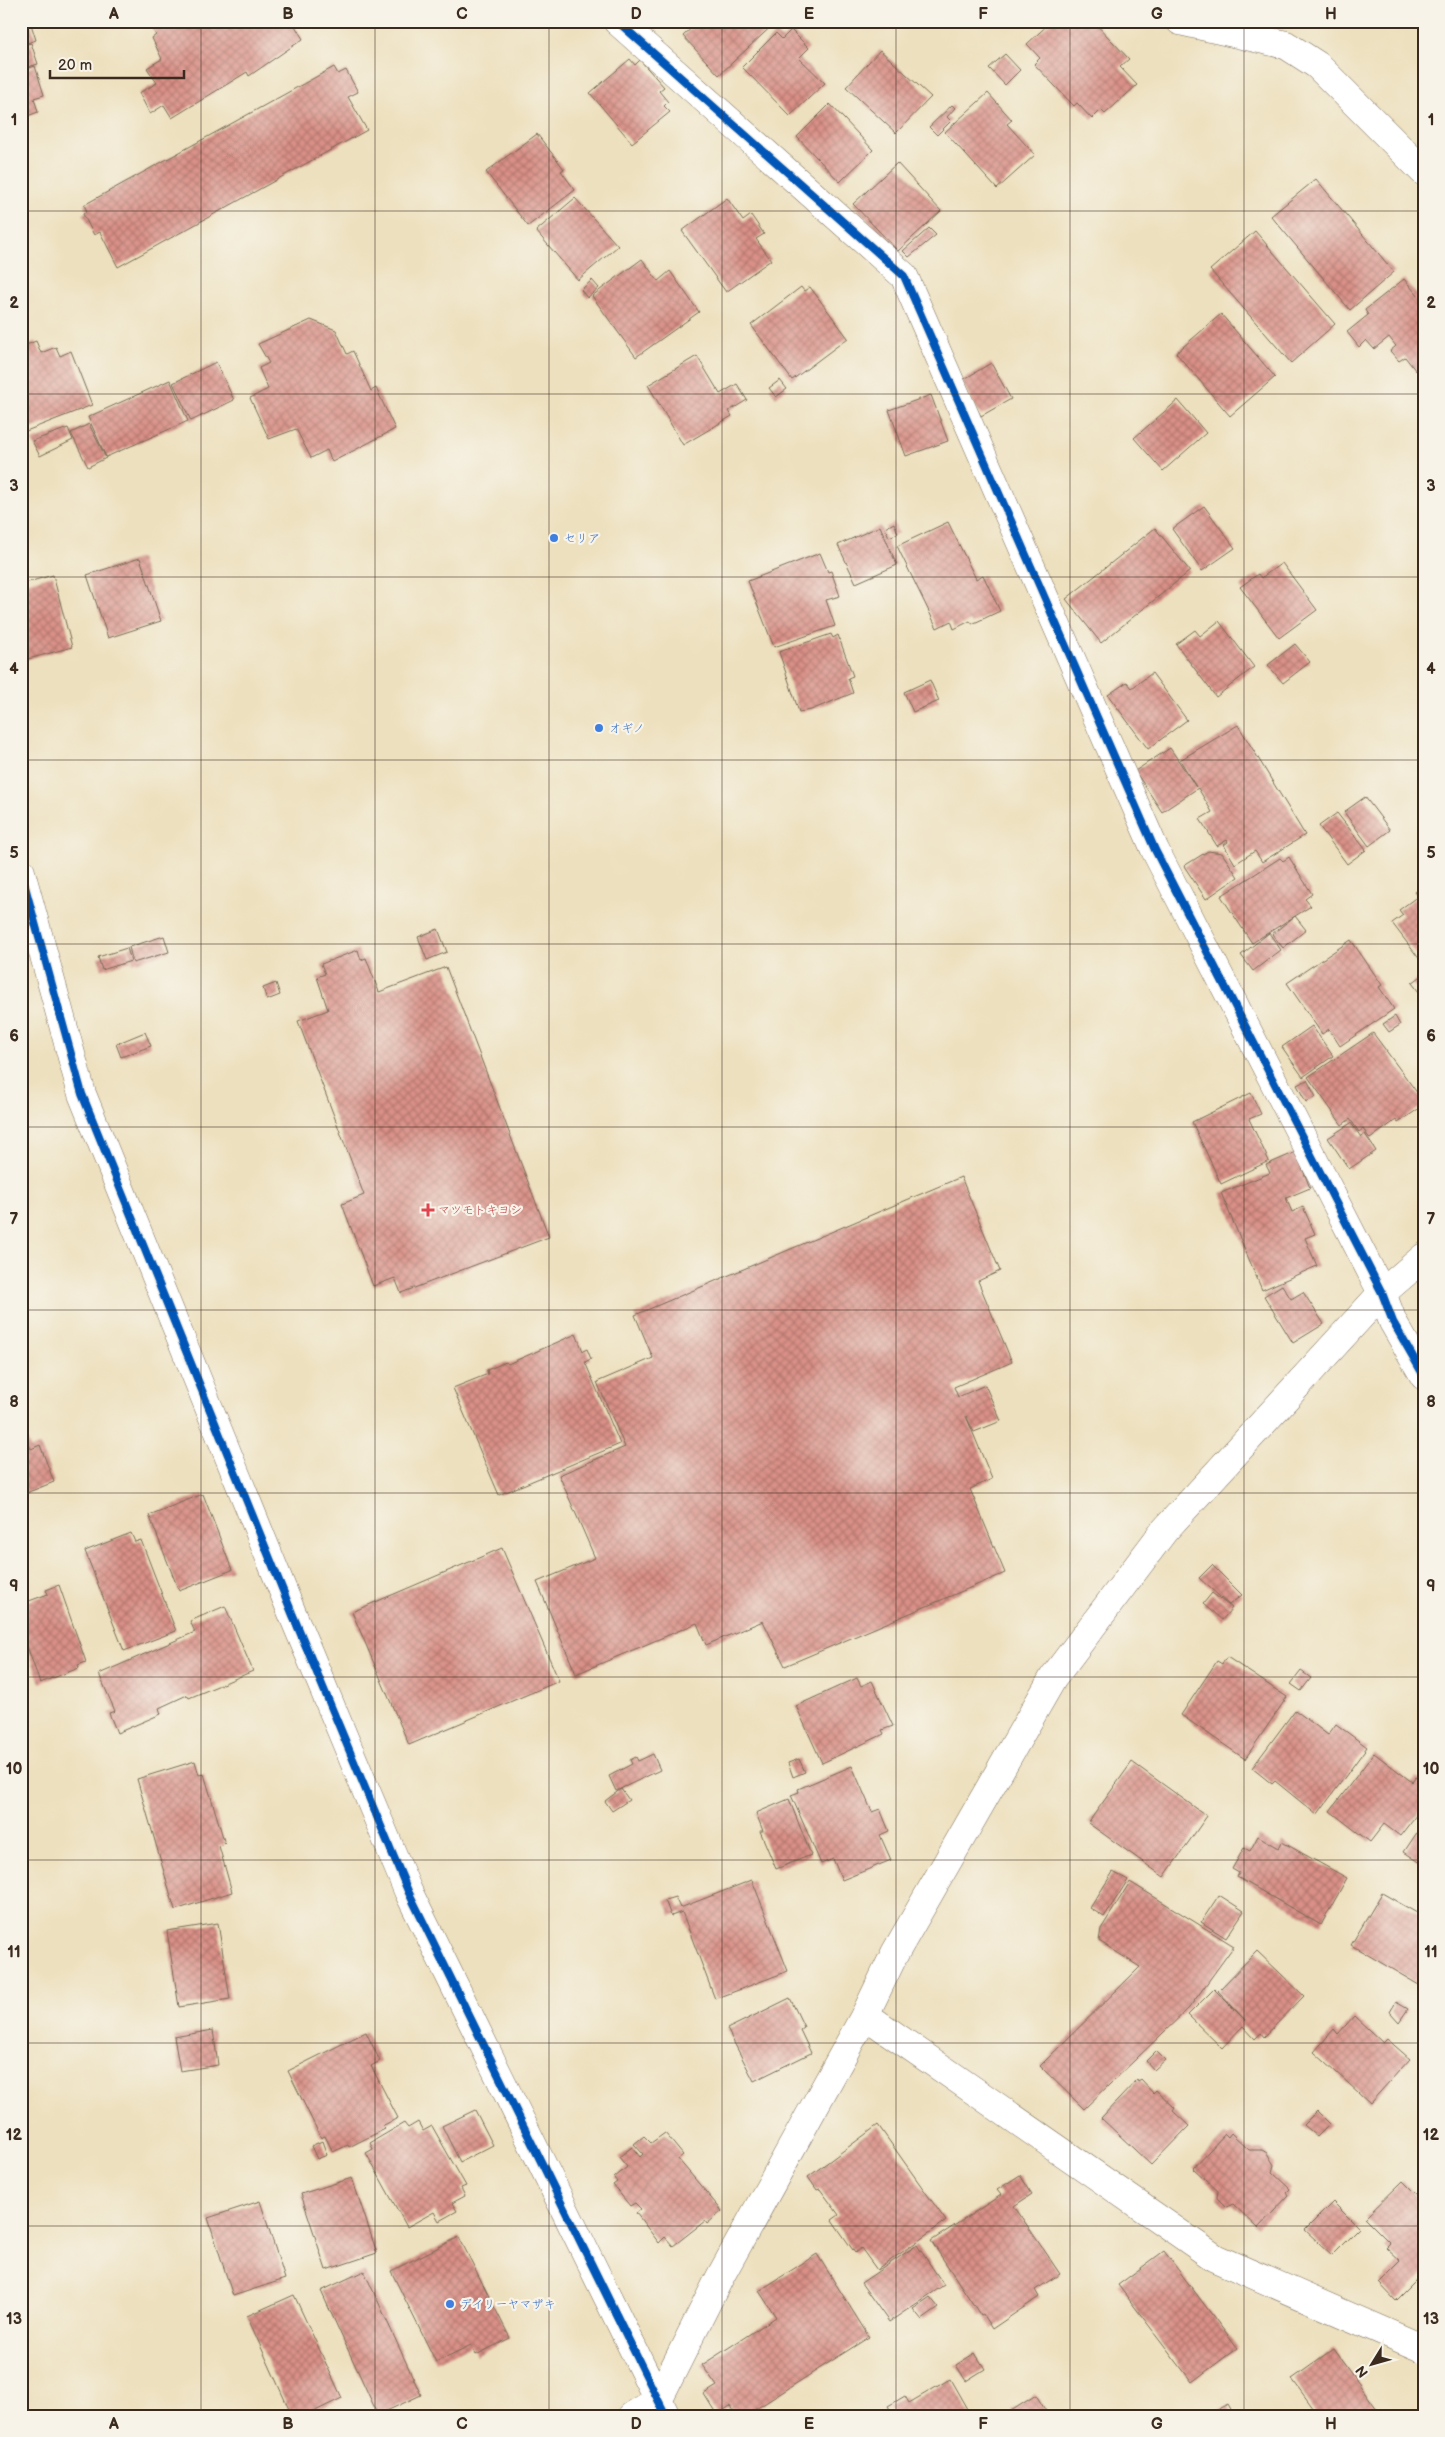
<svg xmlns="http://www.w3.org/2000/svg" width="1445" height="2437" viewBox="0 0 1445 2437" font-family="'Balsamiq Sans','Klee One',sans-serif">
<style>
.building{fill:url(#building-cross-hatch)}
.lines{fill:none;stroke-linecap:round;stroke-linejoin:round}
.minor-casing{stroke:#796a56;stroke-width:29}
.tertiary-casing{stroke:#796a56;stroke-width:29}
.minor{stroke:#fff;stroke-width:28}
.tertiary{stroke:#fff;stroke-width:28}
.cycleway-casing{stroke:#f7f3e8;stroke-width:11}
.cycleway{stroke:#0057b8;stroke-width:8}
.grid{fill:none;stroke:#3b2a1e;stroke-width:1;stroke-opacity:0.55}
.shop-dot{fill:#3f7fe0;stroke:#f7f3e8;stroke-width:2}
.health-dot{fill:#e0444e;stroke:#f7f3e8;stroke-width:2}
.labels{text-anchor:middle;stroke-width:4.5;stroke-linejoin:round;paint-order:stroke}
.shop-label{font-size:12px;fill:#366cbe;stroke:#f7f3e8;text-anchor:start}
.health-label{font-size:12px;fill:#be3a42;stroke:#f7f3e8;text-anchor:start}
.neatline{fill:none;stroke:#3b2a1e;stroke-width:2}
.grid-label{font-size:16px;text-anchor:middle;font-weight:bold;fill:#3b2a1e}
</style>
<defs>
<pattern id="building-cross-hatch" width="8" height="8" patternUnits="userSpaceOnUse" patternTransform="scale(1.25)"><rect width="8" height="8" fill="#d99087"/><path d="M0 0l8 8M0 8l8-8" fill="none" stroke="#b1766e"/></pattern>
</defs>
<rect width="100%" height="100%" fill="#f7f3e8"/>
<filter id="ink" filterUnits="userSpaceOnUse"><feTurbulence type="fractalNoise" baseFrequency=".02" numOctaves="2"/><feDisplacementMap in="SourceGraphic" scale="10" xChannelSelector="R" yChannelSelector="G"/><feConvolveMatrix kernelMatrix="1 2 1 2 8 2 1 2 1" color-interpolation-filters="sRGB"/></filter>
<filter id="wash" filterUnits="userSpaceOnUse"><feTurbulence type="fractalNoise" baseFrequency=".0096" numOctaves="4" result="noise"/><feDisplacementMap in="SourceGraphic" scale="20" xChannelSelector="R" yChannelSelector="G"/><feGaussianBlur stdDeviation="1.12" result="paint"/><feColorMatrix in="noise" values="0 0 0 0 0 0 0 0 0 0 0 0 0 0 0 0 0 1.4 0 .05"/><feComposite in="paint" operator="in"/></filter>
<g filter="url(#wash)">
<rect width="100%" height="100%" fill="#ede0be"/>
<g id="blocks">
<g class="building">
<polygon points="21,21 30,21 36,40 21,45"/>
<polygon points="147,21 292,21 303,39 249,76 247,72 172,118 164,105 150,114 139,93 157,83 147,68 162,59 152,38 156,35"/>
<polygon points="699,21 777,21 719,75 683,36"/>
<polygon points="1052,21 1093,21 1129,59 1120,67 1137,85 1105,114 1101,110 1092,119 1077,103 1074,106 1034,64 1040,58 1027,44"/>
<polygon points="791,30 809,48 799,58 825,83 790,116 742,67 776,33 782,39"/>
<polygon points="31,43 38,64 21,69 21,46"/>
<polygon points="880,50 931,97 896,133 846,87"/>
<polygon points="1005,54 1020,70 1005,85 989,68"/>
<polygon points="630,59 635,65 640,60 664,87 659,91 668,102 664,106 670,112 632,143 590,93"/>
<polygon points="35,66 44,95 34,98 38,112 25,117 21,105 21,71"/>
<polygon points="334,67 338,74 346,70 358,92 348,97 367,130 118,267 100,232 94,235 83,214 87,211 84,205"/>
<polygon points="988,93 1012,120 1007,124 1035,155 997,189 945,132"/>
<polygon points="830,104 873,150 840,182 797,137"/>
<polygon points="952,105 955,108 947,117 951,121 937,135 929,127"/>
<polygon points="537,134 564,169 561,171 575,190 528,226 486,172"/>
<polygon points="897,163 941,211 898,251 853,204"/>
<polygon points="1316,179 1394,272 1350,310 1271,216"/>
<polygon points="575,198 618,246 578,280 536,231"/>
<polygon points="727,198 743,221 751,215 764,234 756,239 771,260 726,292 682,231"/>
<polygon points="929,228 936,235 909,257 903,251"/>
<polygon points="1255,231 1335,324 1291,363 1210,270"/>
<polygon points="642,259 658,281 670,271 699,312 636,357 592,296"/>
<polygon points="1404,279 1424,303 1424,365 1416,371 1405,357 1399,361 1390,351 1396,346 1389,337 1374,349 1366,340 1359,347 1347,332 1368,315 1365,310"/>
<polygon points="592,280 599,288 587,298 581,290"/>
<polygon points="801,287 804,291 810,287 848,338 792,380 751,325"/>
<polygon points="1221,314 1275,377 1230,416 1176,353"/>
<polygon points="311,320 336,330 347,354 353,351 371,391 376,388 395,429 332,462 327,450 311,458 296,429 269,439 250,398 268,389 259,368 269,363 258,344"/>
<polygon points="36,341 41,353 56,347 60,356 71,351 92,405 21,433 21,347"/>
<polygon points="697,356 720,394 737,384 747,400 729,411 732,416 683,445 648,385"/>
<polygon points="216,362 234,400 191,421 173,383"/>
<polygon points="991,363 1011,399 981,416 961,381"/>
<polygon points="170,380 188,421 106,457 88,417"/>
<polygon points="780,380 787,389 776,397 769,388"/>
<polygon points="931,395 948,441 906,456 889,410"/>
<polygon points="1178,400 1206,433 1163,471 1134,438"/>
<polygon points="89,424 106,458 88,467 71,433"/>
<polygon points="68,428 73,440 40,456 32,441"/>
<polygon points="1204,506 1235,548 1202,571 1172,529"/>
<polygon points="948,522 976,579 983,575 1000,611 972,624 970,621 954,629 951,621 937,628 897,546"/>
<polygon points="894,523 898,533 889,537 885,528"/>
<polygon points="880,526 897,565 856,583 838,545"/>
<polygon points="1155,528 1190,571 1101,643 1066,599"/>
<polygon points="820,553 828,572 831,571 840,596 826,600 835,626 774,647 748,581"/>
<polygon points="140,558 161,621 108,638 87,575"/>
<polygon points="1282,563 1317,610 1279,638 1240,587 1258,574 1261,578"/>
<polygon points="53,575 72,647 21,661 21,584"/>
<polygon points="1219,621 1254,667 1216,697 1176,644 1195,630 1200,636"/>
<polygon points="831,634 833,638 838,635 853,676 848,678 853,693 811,710 799,712 779,652"/>
<polygon points="1295,644 1310,662 1283,683 1268,665"/>
<polygon points="1152,673 1187,720 1148,749 1108,695 1127,682 1132,688"/>
<polygon points="930,680 939,701 913,712 904,692"/>
<polygon points="1238,725 1305,835 1262,862 1255,851 1235,864 1224,845 1228,842 1227,840 1217,846 1200,819 1212,812 1198,788 1162,812 1135,771 1170,748 1196,787 1180,760"/>
<polygon points="1365,797 1390,830 1369,846 1344,812"/>
<polygon points="1337,813 1366,850 1347,864 1319,826"/>
<polygon points="1208,851 1222,853 1238,877 1206,899 1184,866"/>
<polygon points="1289,857 1312,894 1305,899 1311,906 1252,943 1221,896 1280,858 1283,861"/>
<polygon points="1424,886 1424,965 1392,923 1403,915 1399,910 1418,896 1415,892"/>
<polygon points="1295,916 1306,930 1283,948 1272,934"/>
<polygon points="438,929 447,952 427,960 418,937"/>
<polygon points="1269,933 1281,950 1253,971 1241,955"/>
<polygon points="164,936 169,952 133,963 129,947"/>
<polygon points="1351,940 1382,985 1379,987 1394,1009 1340,1046 1329,1029 1322,1034 1287,983"/>
<polygon points="127,948 131,961 102,970 98,957"/>
<polygon points="358,950 361,960 366,958 379,992 446,967 549,1237 401,1293 395,1278 373,1286 342,1204 364,1195 298,1021 328,1010 317,977 325,974 321,964"/>
<polygon points="1424,974 1424,988 1419,992 1412,983"/>
<polygon points="276,983 280,995 267,1000 263,988"/>
<polygon points="1395,1016 1400,1025 1389,1032 1383,1024"/>
<polygon points="1312,1026 1333,1056 1303,1077 1282,1047"/>
<polygon points="145,1032 151,1046 121,1057 116,1044"/>
<polygon points="1373,1033 1424,1102 1424,1105 1398,1123 1396,1120 1370,1139 1363,1129 1359,1132 1350,1119 1342,1125 1308,1077"/>
<polygon points="1307,1080 1316,1097 1306,1102 1297,1085"/>
<polygon points="1251,1093 1261,1114 1249,1119 1269,1161 1221,1184 1192,1122"/>
<polygon points="1351,1123 1361,1137 1365,1134 1376,1151 1349,1169 1328,1138"/>
<polygon points="1296,1152 1310,1188 1286,1198 1292,1212 1303,1207 1315,1234 1305,1238 1317,1266 1262,1290 1221,1193 1270,1173 1266,1165"/>
<polygon points="961,1177 1000,1271 978,1281 1012,1362 954,1387 958,1397 985,1385 1001,1421 974,1432 966,1416 992,1479 970,1489 1005,1573 785,1666 763,1621 706,1645 697,1623 576,1674 537,1582 595,1558 559,1475 625,1447 597,1382 653,1358 635,1315"/>
<polygon points="1282,1285 1291,1299 1303,1292 1324,1324 1293,1343 1264,1296"/>
<polygon points="576,1334 583,1351 587,1349 591,1359 585,1362 620,1444 499,1495 453,1388 488,1374 487,1370 506,1362 508,1364"/>
<polygon points="21,1426 31,1449 40,1445 54,1482 21,1495"/>
<polygon points="203,1494 232,1570 179,1591 149,1515"/>
<polygon points="131,1533 135,1542 141,1540 176,1631 124,1651 85,1551"/>
<polygon points="502,1548 559,1681 409,1745 352,1612"/>
<polygon points="1212,1565 1242,1595 1229,1605 1199,1578"/>
<polygon points="59,1585 86,1662 78,1665 79,1668 40,1683 21,1629 21,1604 48,1594 46,1590"/>
<polygon points="1212,1593 1232,1608 1222,1620 1203,1604"/>
<polygon points="225,1606 253,1671 189,1698 187,1695 159,1708 161,1714 117,1733 109,1713 115,1711 99,1674 195,1632 190,1621"/>
<polygon points="1227,1657 1287,1697 1245,1759 1181,1715 1217,1661 1222,1664"/>
<polygon points="1301,1671 1311,1678 1301,1691 1291,1684"/>
<polygon points="857,1678 861,1686 872,1681 893,1726 882,1730 884,1734 822,1763 796,1706"/>
<polygon points="1295,1710 1328,1735 1336,1724 1367,1747 1317,1815 1275,1781 1272,1784 1252,1768"/>
<polygon points="1374,1753 1412,1782 1416,1777 1424,1783 1424,1805 1400,1836 1384,1824 1370,1842 1330,1811"/>
<polygon points="653,1754 660,1770 616,1791 609,1776 632,1764 630,1760 636,1757 638,1761"/>
<polygon points="799,1759 805,1772 793,1777 788,1763"/>
<polygon points="195,1761 199,1775 204,1774 225,1844 219,1846 232,1892 175,1910 137,1779"/>
<polygon points="1132,1762 1207,1816 1164,1877 1088,1823"/>
<polygon points="852,1766 872,1812 880,1809 889,1831 880,1835 891,1860 842,1880 833,1859 821,1864 791,1795 799,1792 798,1789"/>
<polygon points="621,1789 629,1800 612,1811 605,1801"/>
<polygon points="789,1799 811,1855 776,1869 760,1831 763,1831 756,1813"/>
<polygon points="1424,1822 1424,1865 1404,1852"/>
<polygon points="1258,1836 1279,1848 1282,1842 1347,1878 1321,1925 1237,1877 1239,1873 1232,1869 1244,1848 1250,1851"/>
<polygon points="1113,1872 1128,1880 1104,1917 1090,1908"/>
<polygon points="752,1880 788,1971 715,1999 682,1912 671,1916 665,1900 675,1897 680,1908"/>
<polygon points="1130,1882 1234,1946 1189,2008 1084,2109 1040,2066 1140,1967 1099,1941 1101,1929"/>
<polygon points="1382,1893 1424,1917 1424,1988 1351,1945"/>
<polygon points="1219,1895 1244,1911 1226,1938 1201,1922"/>
<polygon points="218,1923 230,1999 179,2007 167,1931"/>
<polygon points="1257,1951 1304,1996 1264,2037 1261,2033 1255,2039 1243,2026 1222,2048 1188,2015 1214,1989 1246,2021 1218,1991"/>
<polygon points="790,1998 804,2027 800,2030 811,2053 754,2081 727,2029"/>
<polygon points="1396,2002 1408,2009 1399,2022 1390,2012"/>
<polygon points="1354,2016 1383,2043 1387,2039 1410,2059 1370,2103 1314,2052 1334,2029 1338,2034"/>
<polygon points="213,2030 218,2065 180,2071 174,2037"/>
<polygon points="366,2032 380,2061 371,2066 398,2118 382,2126 385,2129 349,2147 348,2145 333,2152 325,2136 321,2138 288,2071"/>
<polygon points="1156,2051 1165,2060 1154,2070 1146,2061"/>
<polygon points="1137,2080 1138,2082 1141,2080 1153,2093 1156,2090 1175,2108 1173,2111 1189,2126 1151,2165 1101,2118"/>
<polygon points="475,2110 493,2145 460,2162 442,2126"/>
<polygon points="1317,2111 1330,2124 1317,2137 1303,2125"/>
<polygon points="418,2122 423,2131 432,2126 466,2186 461,2188 465,2196 452,2203 457,2211 439,2221 434,2212 407,2227 366,2153 373,2149 370,2143 404,2123 408,2128"/>
<polygon points="878,2125 946,2221 877,2270 861,2248 855,2253 832,2220 839,2215 820,2189 817,2190 808,2177"/>
<polygon points="665,2133 683,2155 678,2159 722,2211 707,2224 705,2221 673,2246 665,2237 659,2243 636,2213 641,2209 635,2203 630,2206 613,2185 617,2182 614,2178 627,2167 619,2157 632,2147 640,2157 643,2154 634,2144 644,2136 651,2143"/>
<polygon points="1231,2133 1249,2150 1262,2150 1267,2153 1274,2165 1272,2172 1290,2189 1287,2192 1289,2195 1258,2228 1233,2204 1226,2207 1217,2198 1218,2191 1193,2168 1225,2134 1228,2137"/>
<polygon points="322,2141 327,2155 317,2159 311,2146"/>
<polygon points="1020,2175 1032,2194 1014,2206 1060,2274 1035,2290 1039,2297 992,2329 983,2315 981,2316 931,2241 1001,2195 997,2190"/>
<polygon points="352,2178 377,2253 326,2270 301,2194"/>
<polygon points="1403,2181 1424,2202 1424,2273 1396,2301 1379,2283 1401,2261 1386,2247 1390,2243 1365,2218"/>
<polygon points="260,2201 285,2279 233,2296 208,2218"/>
<polygon points="1333,2202 1359,2228 1332,2255 1305,2230"/>
<polygon points="459,2237 510,2338 476,2355 471,2345 436,2362 391,2271"/>
<polygon points="917,2245 944,2285 889,2322 861,2283"/>
<polygon points="1164,2251 1237,2348 1192,2382 1118,2285"/>
<polygon points="817,2254 869,2337 745,2416 736,2416 730,2406 717,2415 704,2394 717,2386 702,2365 776,2317 759,2291"/>
<polygon points="364,2271 421,2395 378,2415 321,2291"/>
<polygon points="294,2295 342,2398 305,2416 292,2416 247,2316"/>
<polygon points="930,2297 939,2308 922,2320 913,2309"/>
<polygon points="1334,2349 1382,2416 1319,2416 1292,2379"/>
<polygon points="975,2353 985,2369 966,2381 956,2365"/>
<polygon points="950,2379 971,2416 894,2416 888,2406 905,2396 909,2403"/>
<polygon points="1036,2395 1049,2416 1014,2416 1011,2411"/>
<polygon points="1228,2405 1234,2416 1206,2416"/>
</g>
</g>
</g>
<g filter="url(#ink)">
<use href="#blocks" fill-opacity="0" stroke="#796a56" stroke-width="1"/>
<g class="lines">
<defs>
<g id="minor">
<polyline points="617,21 904,276 1155,850 1382,1293 1393,1322 1424,1376"/>
<polyline points="1180,21 1286,45 1317,65 1424,172"/>
<polyline points="865,2015 1215,2258 1424,2349"/>
</g>
<g id="tertiary">
<polyline points="21,872 82,1094 292,1613 408,1891 666,2416"/>
<polyline points="632,2416 658,2400 720,2277 865,2015 895,1953 1053,1678 1164,1531 1382,1293 1424,1257"/>
</g>
</defs>
<use href="#minor" class="minor-casing"/>
<use href="#tertiary" class="tertiary-casing"/>
<use href="#minor" class="minor"/>
<use href="#tertiary" class="tertiary"/>
<defs>
<g id="cycleway">
<polyline points="617,21 904,276 1155,850 1382,1293 1393,1322 1424,1376"/>
<polyline points="21,872 82,1094 292,1613 408,1891 666,2416"/>
</g>
</defs>
<use href="#cycleway" class="cycleway-casing"/>
<use href="#cycleway" class="cycleway"/>
</g>
</g>
<path class="grid" d="M201,21v2395M375,21v2395M549,21v2395M722,21v2395M896,21v2395M1070,21v2395M1244,21v2395M21,211h1403M21,394h1403M21,577h1403M21,760h1403M21,944h1403M21,1127h1403M21,1310h1403M21,1493h1403M21,1677h1403M21,1860h1403M21,2043h1403M21,2226h1403"/>
<g class="shop-dot">
<circle cx="554" cy="538" r="5"/>
<circle cx="599" cy="728" r="5"/>
<circle cx="450" cy="2304" r="5"/>
</g>
<path class="health-dot" d="M425.5 1202.5h5v5h5v5h-5v5h-5v-5h-5v-5h5z"/>
<g class="labels">
<g class="shop-label">
<text x="564" y="542">セリア</text>
<text x="609" y="732">オギノ</text>
<text x="460" y="2308">デイリーヤマザキ</text>
</g>
<g class="health-label">
<text x="438" y="1214">マツモトキヨシ</text>
</g>
</g>
<rect width="1445" height="2437" fill="none" stroke="#f7f3e8" stroke-width="55"/>
<g transform="translate(1372 2364) rotate(233)" stroke="#f7f3e8" stroke-width="4" paint-order="stroke">
<path d="M0-4L9 19L0 12L-9 19Z" fill="#3b2a1e"/>
<text y="-8" font-size="14" font-weight="bold" text-anchor="middle" fill="#3b2a1e">N</text>
</g>
<path d="M50 70v8h134v-8" fill="none" stroke="#3b2a1e" stroke-width="2.5"/>
<text x="58" y="70" font-size="15" fill="#3b2a1e" stroke="#f7f3e8" stroke-width="4" paint-order="stroke">20 m</text>
<rect x="28" y="28" width="1390" height="2382" class="neatline"/>
<g class="grid-label">
<text x="114" y="19">A</text>
<text x="288" y="19">B</text>
<text x="462" y="19">C</text>
<text x="636" y="19">D</text>
<text x="809" y="19">E</text>
<text x="983" y="19">F</text>
<text x="1157" y="19">G</text>
<text x="1331" y="19">H</text>
<text x="14" y="125">1</text>
<text x="1431" y="125">1</text>
<text x="14" y="308">2</text>
<text x="1431" y="308">2</text>
<text x="14" y="491">3</text>
<text x="1431" y="491">3</text>
<text x="14" y="674">4</text>
<text x="1431" y="674">4</text>
<text x="14" y="858">5</text>
<text x="1431" y="858">5</text>
<text x="14" y="1041">6</text>
<text x="1431" y="1041">6</text>
<text x="14" y="1224">7</text>
<text x="1431" y="1224">7</text>
<text x="14" y="1407">8</text>
<text x="1431" y="1407">8</text>
<text x="14" y="1591">9</text>
<text x="1431" y="1591">9</text>
<text x="14" y="1774">10</text>
<text x="1431" y="1774">10</text>
<text x="14" y="1957">11</text>
<text x="1431" y="1957">11</text>
<text x="14" y="2140">12</text>
<text x="1431" y="2140">12</text>
<text x="14" y="2324">13</text>
<text x="1431" y="2324">13</text>
<text x="114" y="2429">A</text>
<text x="288" y="2429">B</text>
<text x="462" y="2429">C</text>
<text x="636" y="2429">D</text>
<text x="809" y="2429">E</text>
<text x="983" y="2429">F</text>
<text x="1157" y="2429">G</text>
<text x="1331" y="2429">H</text>
</g>
</svg>
